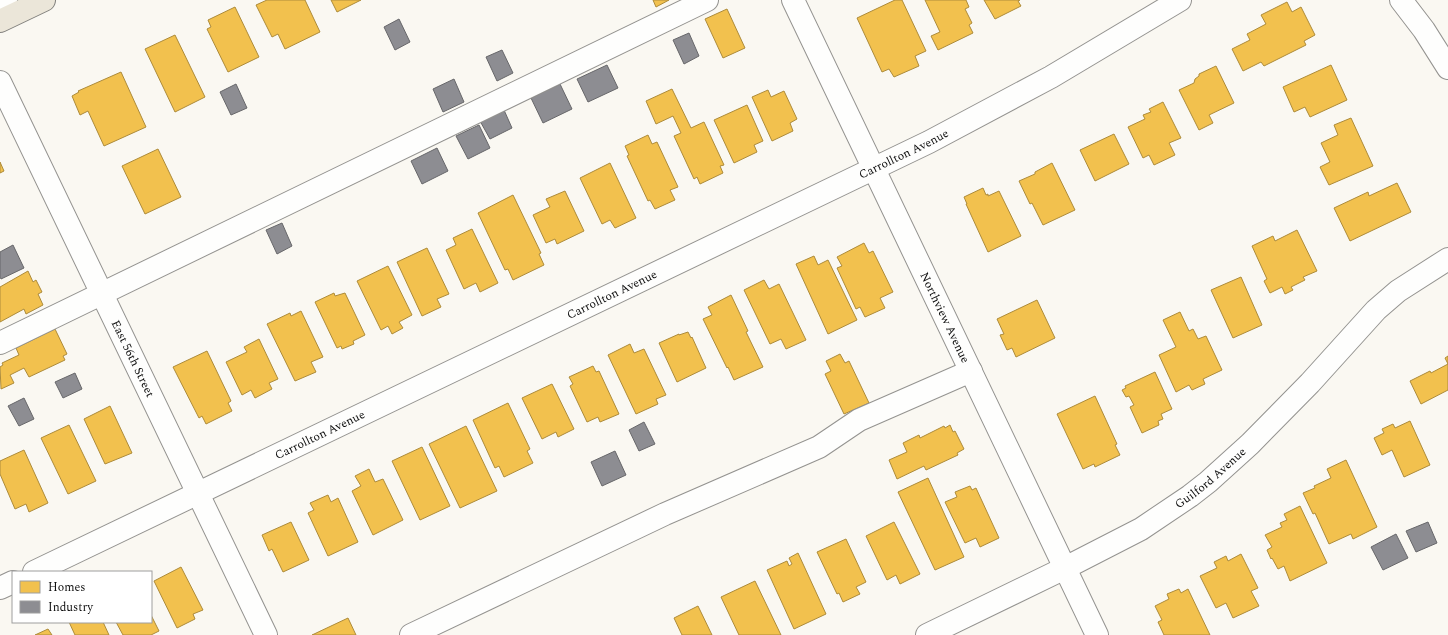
<svg xmlns="http://www.w3.org/2000/svg" width="1448" height="635" viewBox="0 0 1448 635" font-family="Spectral,serif">
<style>
.homes{fill:#f2c14e;stroke:#ad8b3a}
.industry{fill:#8d8d92;stroke:#67676a}
.lines{fill:none;stroke-linecap:round;stroke-linejoin:round}
.minor-casing{stroke:#949390;stroke-width:24}
.major-casing{stroke:#81807d;stroke-width:24}
.minor{stroke:#fefefd;stroke-width:22}
.major{stroke:#ebe6d9;stroke-width:22}
.labels{text-anchor:middle;stroke-width:4;stroke-linejoin:round;paint-order:stroke}
.street-label{font-size:12px;fill:#0d0d0d;stroke:#fff}
</style>
<rect width="100%" height="100%" fill="#faf8f2"/>
<g class="homes">
<polygon points="267,0 305,0 320,32 285,49 278,34 272,37 256,5"/>
<polygon points="331,0 361,0 337,12"/>
<polygon points="653,0 669,0 656,7"/>
<polygon points="895,0 902,0 926,51 915,56 919,66 894,77 889,69 882,72 857,18"/>
<polygon points="925,0 966,0 969,7 965,9 972,23 969,25 973,33 938,50 931,36 940,32"/>
<polygon points="984,0 1020,0 1018,1 1021,6 995,19"/>
<polygon points="1287,2 1292,12 1301,7 1315,35 1304,41 1306,45 1264,66 1261,62 1243,71 1232,49 1250,40 1247,34 1266,24 1261,15"/>
<polygon points="235,7 259,57 228,72 207,29 211,27 208,20"/>
<polygon points="727,9 745,48 723,58 705,19"/>
<polygon points="175,35 205,97 175,112 145,49"/>
<polygon points="1331,65 1347,100 1310,117 1305,107 1294,112 1283,87"/>
<polygon points="1216,66 1234,103 1209,115 1213,123 1199,130 1179,90 1194,83 1195,79 1199,76 1199,74"/>
<polygon points="121,72 146,127 104,146 88,111 80,115 72,96 79,92 78,91"/>
<polygon points="672,89 691,128 704,122 724,165 720,166 723,173 700,184 697,177 694,179 674,136 681,133 673,116 656,124 646,101"/>
<polygon points="768,90 771,97 784,91 797,119 790,123 793,131 772,141 752,97"/>
<polygon points="1163,102 1181,138 1169,143 1175,155 1154,165 1149,155 1143,158 1128,127 1145,119 1143,115 1151,112 1149,109"/>
<polygon points="747,105 763,141 754,145 757,152 734,163 714,120"/>
<polygon points="1351,118 1373,166 1329,185 1320,167 1330,162 1321,143 1338,135 1334,125"/>
<polygon points="1114,134 1129,164 1095,181 1080,150"/>
<polygon points="648,135 652,144 657,142 678,187 670,190 675,200 655,209 650,200 648,201 627,156 629,155 625,146"/>
<polygon points="158,149 181,197 145,214 122,166"/>
<polygon points="0,162 4,171 0,173"/>
<polygon points="610,163 636,218 615,228 610,220 602,224 580,178"/>
<polygon points="1052,163 1075,210 1043,225 1032,203 1030,204 1019,181 1035,174 1035,172"/>
<polygon points="1397,183 1411,212 1350,241 1334,208 1368,192 1369,196"/>
<polygon points="983,188 986,195 988,194 988,196 999,191 1021,236 988,252 966,204 967,204 964,197"/>
<polygon points="565,191 584,231 557,244 555,239 546,243 533,215 550,207 546,199"/>
<polygon points="513,195 541,253 539,254 544,265 513,280 508,269 505,270 478,213"/>
<polygon points="472,229 498,283 480,292 476,283 464,289 446,250 456,245 453,238"/>
<polygon points="1297,230 1317,271 1303,277 1305,280 1291,287 1293,290 1285,294 1282,287 1270,293 1264,281 1267,279 1252,246 1273,236 1275,241"/>
<polygon points="864,243 869,253 873,251 893,292 880,298 885,308 865,317 860,307 856,309 837,268 842,266 837,257"/>
<polygon points="427,248 449,294 437,299 441,307 422,316 397,262"/>
<polygon points="814,256 818,265 828,260 857,320 828,334 796,264"/>
<polygon points="388,266 412,315 399,322 403,328 392,334 388,326 381,330 357,281"/>
<polygon points="28,271 33,282 36,280 42,292 38,294 43,305 26,314 24,309 0,322 0,287"/>
<polygon points="1241,277 1262,325 1233,338 1211,290"/>
<polygon points="764,280 769,289 779,284 806,340 786,349 781,339 770,344 744,290"/>
<polygon points="334,293 335,296 345,293 365,335 353,341 354,344 342,349 341,346 337,348 315,302"/>
<polygon points="731,295 748,331 746,332 763,367 734,380 728,367 727,368 703,319 712,315 708,307"/>
<polygon points="1037,300 1055,338 1016,357 1012,348 1007,350 1000,335 1004,334 997,319"/>
<polygon points="301,311 323,357 311,362 316,372 295,381 267,324 290,313 291,316"/>
<polygon points="1180,312 1189,331 1193,329 1198,339 1206,336 1222,370 1203,379 1205,384 1192,390 1189,385 1176,392 1159,355 1176,347 1163,320"/>
<polygon points="55,329 67,354 63,356 65,360 29,377 24,368 10,375 14,383 1,389 0,367 3,365 2,363 19,355 16,348"/>
<polygon points="688,332 691,338 692,337 706,368 677,382 659,343 679,334 679,335"/>
<polygon points="259,339 278,379 269,383 272,389 255,398 251,390 242,395 226,362 247,352 244,347"/>
<polygon points="630,344 634,353 644,349 666,395 656,399 658,404 636,414 608,355"/>
<polygon points="207,351 231,401 228,403 232,411 206,424 202,416 199,418 173,367"/>
<polygon points="840,354 845,363 849,361 869,403 844,414 825,374 831,371 826,361"/>
<polygon points="1448,356 1448,390 1421,404 1410,381 1430,371 1431,373 1448,364 1445,358"/>
<polygon points="593,366 596,372 599,371 619,414 600,422 598,417 587,422 570,386 573,384 569,377"/>
<polygon points="1155,372 1172,409 1161,414 1163,419 1158,421 1159,425 1142,433 1130,407 1134,405 1129,396 1126,397 1122,390 1126,388 1125,386"/>
<polygon points="552,384 574,429 558,437 556,432 542,439 522,398"/>
<polygon points="1095,396 1117,444 1115,445 1120,455 1095,467 1094,464 1083,469 1057,414"/>
<polygon points="508,403 530,449 527,451 533,463 504,477 499,466 495,468 473,420"/>
<polygon points="110,406 132,453 105,464 84,419"/>
<polygon points="1410,421 1430,465 1404,477 1392,450 1382,455 1374,438 1384,433 1382,429 1393,424 1395,428"/>
<polygon points="69,425 96,481 68,494 41,438"/>
<polygon points="950,425 953,432 955,431 964,449 957,453 958,455 926,470 924,466 897,479 889,460 907,452 903,443 919,435 920,438 944,426 945,428"/>
<polygon points="466,426 497,491 460,508 429,444"/>
<polygon points="422,447 450,506 420,520 392,461"/>
<polygon points="24,450 48,503 29,512 26,504 15,509 0,474 0,461"/>
<polygon points="1346,460 1377,527 1353,539 1351,534 1329,544 1315,513 1313,514 1303,493 1315,488 1314,486 1331,478 1327,469"/>
<polygon points="369,469 375,482 383,479 403,520 373,535 352,491 361,486 355,476"/>
<polygon points="928,478 964,557 935,570 898,492"/>
<polygon points="970,486 972,490 976,488 999,538 980,547 976,538 965,543 945,502 957,497 955,492"/>
<polygon points="328,495 331,502 338,498 358,542 328,556 308,513 314,510 310,503"/>
<polygon points="1300,506 1327,563 1290,581 1284,566 1278,569 1272,558 1271,559 1267,550 1272,547 1265,535 1282,527 1280,523 1287,520 1284,514"/>
<polygon points="291,522 309,560 283,572 272,549 269,551 262,535"/>
<polygon points="894,522 920,574 900,584 896,575 887,580 866,536"/>
<polygon points="846,539 866,582 856,587 860,594 843,602 839,593 837,594 817,552"/>
<polygon points="798,553 826,614 794,629 767,570 787,561 789,566 792,564 789,558"/>
<polygon points="1241,554 1258,588 1251,591 1259,606 1233,618 1226,603 1216,608 1200,576 1217,568 1214,562 1226,556 1228,561"/>
<polygon points="181,567 203,610 193,614 195,619 177,628 154,581"/>
<polygon points="755,581 781,635 739,635 721,597"/>
<polygon points="1179,589 1181,593 1188,589 1210,635 1164,635 1158,622 1162,620 1155,606 1169,599 1167,594"/>
<polygon points="698,606 712,635 682,635 674,618"/>
<polygon points="151,615 159,631 151,635 123,635 116,622 151,622"/>
<polygon points="348,618 356,635 312,635"/>
<polygon points="69,622 103,622 109,635 75,635"/>
<polygon points="48,629 52,635 35,635"/>
</g>
<g class="industry">
<polygon points="399,19 410,42 395,50 384,27"/>
<polygon points="689,33 699,56 684,64 673,40"/>
<polygon points="502,50 513,73 497,81 486,57"/>
<polygon points="607,65 618,88 588,102 577,79"/>
<polygon points="454,79 464,102 443,112 433,89"/>
<polygon points="236,84 247,108 231,115 220,92"/>
<polygon points="560,84 572,109 543,123 531,98"/>
<polygon points="504,110 512,128 490,139 480,121"/>
<polygon points="479,125 490,148 468,159 456,136"/>
<polygon points="437,148 448,171 422,184 411,161"/>
<polygon points="282,223 292,246 277,254 266,230"/>
<polygon points="13,245 24,268 1,279 0,277 0,252"/>
<polygon points="75,373 82,389 63,398 55,382"/>
<polygon points="24,398 34,419 19,426 8,406"/>
<polygon points="644,422 655,444 639,451 629,430"/>
<polygon points="615,451 626,475 602,486 591,462"/>
<polygon points="1428,522 1437,543 1416,552 1406,531"/>
<polygon points="1396,534 1408,558 1383,570 1371,547"/>
</g>
<g class="lines">
<defs>
<g id="minor">
<path id="s1" d="M793,0l304,635"/>
<polyline points="1401,0 1424,30 1448,68"/>
<polyline points="0,3 6,0"/>
<path id="s2" d="M0,82l266,553"/>
<polyline points="0,343 707,0"/>
<path id="s3" d="M34,572l895,-430 122,-65 129,-77"/>
<polyline points="0,588 13,582"/>
<polyline points="411,635 665,514 819,447 859,420 971,371"/>
<path id="s4" d="M927,635l138,-67 76,-39 49,-33 18,-14 42,-38 60,-61 66,-73 22,-19 50,-32"/>
</g>
<polyline id="major" points="0,21 44,0"/>
</defs>
<use href="#minor" class="minor-casing"/>
<use href="#major" class="major-casing"/>
<use href="#minor" class="minor"/>
<use href="#major" class="major"/>
</g>
<g class="labels">
<g class="street-label">
<text dy="4" stroke="none"><textPath href="#s3" startOffset="965">Carrollton Avenue</textPath></text>
<text dy="4" stroke="none"><textPath href="#s3" startOffset="641">Carrollton Avenue</textPath></text>
<text dy="4" stroke="none"><textPath href="#s1" startOffset="352">Northview Avenue</textPath></text>
<text dy="4" stroke="none"><textPath href="#s2" startOffset="307">East 56th Street</textPath></text>
<text dy="4" stroke="none"><textPath href="#s3" startOffset="317">Carrollton Avenue</textPath></text>
<text dy="4" stroke="none"><textPath href="#s4" startOffset="325">Guilford Avenue</textPath></text>
</g>
</g>
<rect x="12" y="571" width="140" height="52" fill="#ffffff" stroke="#9e9e9e"/>
<rect x="20" y="581" width="20" height="12" fill="#f2c14e" stroke="#9e9e9e"/>
<text x="48" y="591" font-size="12" fill="#0d0d0d">Homes</text>
<rect x="20" y="601" width="20" height="12" fill="#8d8d92" stroke="#9e9e9e"/>
<text x="48" y="611" font-size="12" fill="#0d0d0d">Industry</text>
</svg>
